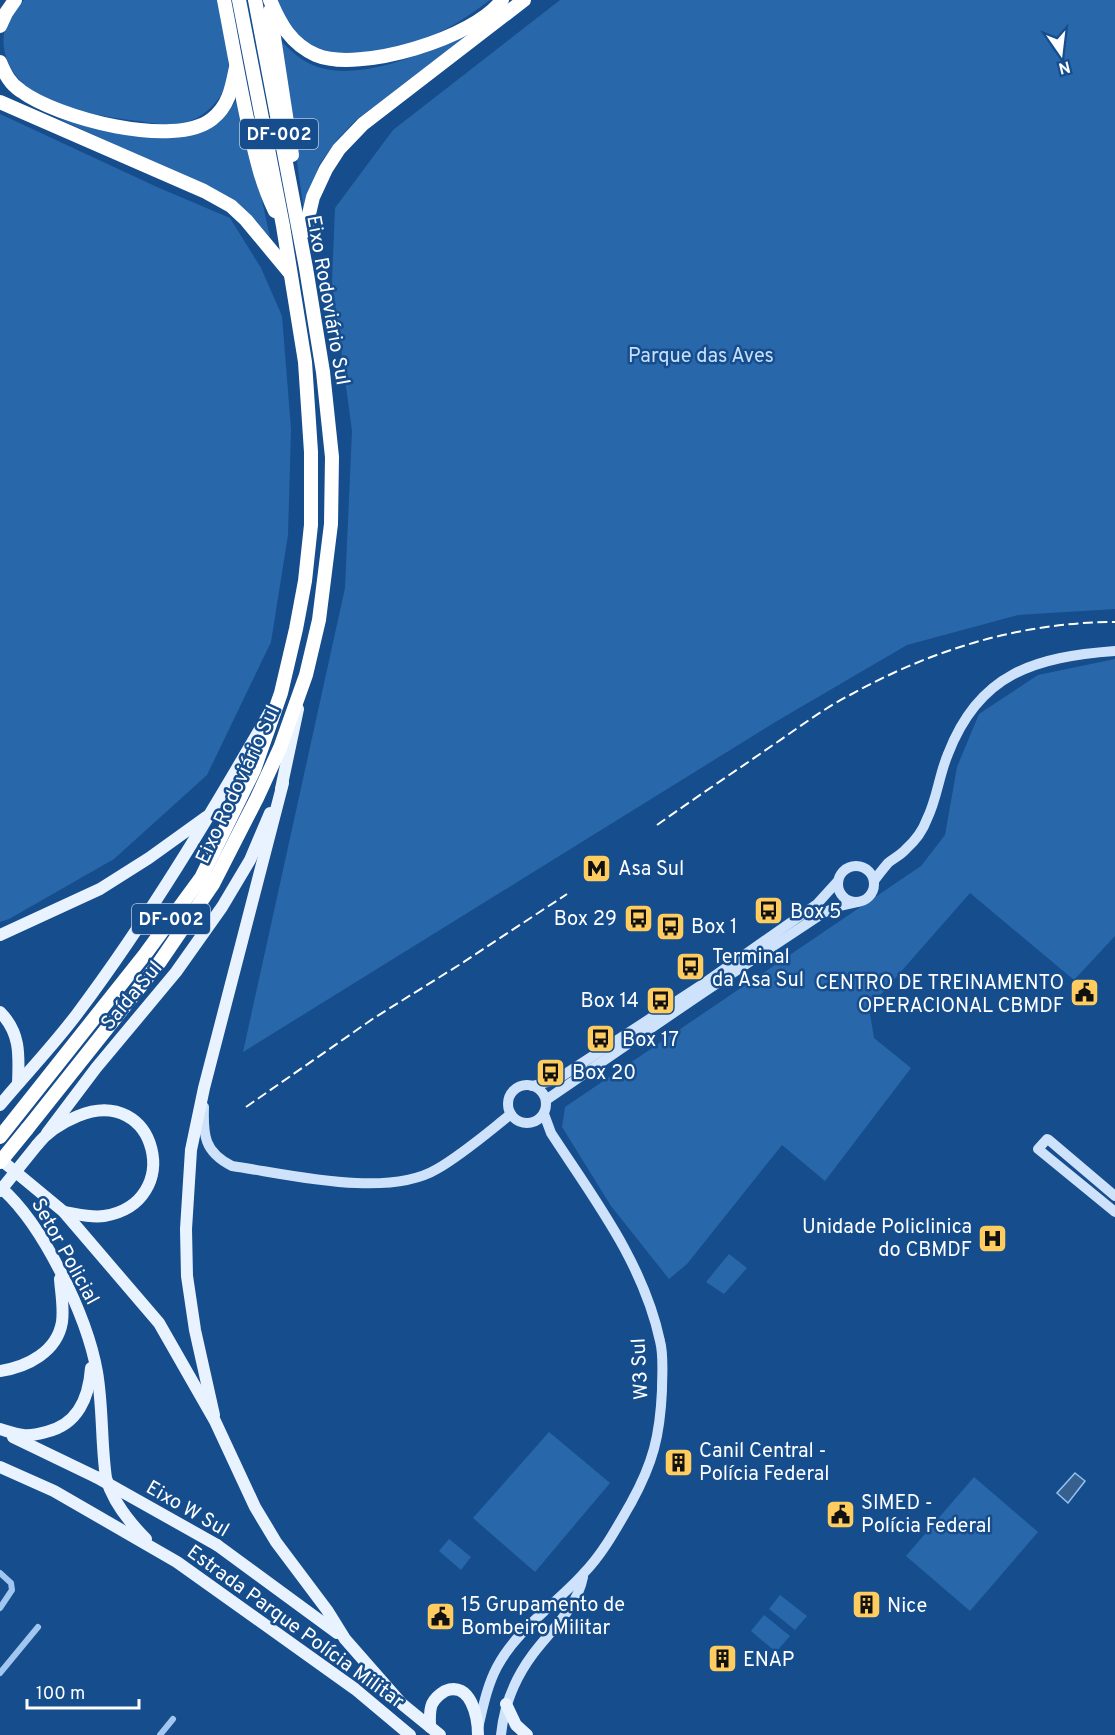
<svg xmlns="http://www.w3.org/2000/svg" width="1115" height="1735" viewBox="0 0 1115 1735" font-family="Overpass,sans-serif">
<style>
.green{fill:#2967ab}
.water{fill:#37608e;stroke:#93c2f2;stroke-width:1.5}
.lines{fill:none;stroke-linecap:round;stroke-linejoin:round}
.street{stroke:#a1c6ef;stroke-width:6}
.secondary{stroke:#cee3fb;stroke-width:10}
.primary{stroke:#e9f2ff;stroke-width:12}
.highway{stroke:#fff;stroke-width:14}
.rail{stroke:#fff;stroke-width:2;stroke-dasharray:10 4.5;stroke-linecap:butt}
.primary-bridge{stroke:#e9f2ff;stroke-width:12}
.highway-bridge{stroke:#fff;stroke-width:14}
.labels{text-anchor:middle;stroke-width:5;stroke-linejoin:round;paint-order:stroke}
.shield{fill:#164d8d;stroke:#b9cadd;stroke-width:1.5}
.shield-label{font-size:18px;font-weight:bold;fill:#fff}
.street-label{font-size:20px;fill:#fff;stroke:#164d8d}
.park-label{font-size:20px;fill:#c7e0fb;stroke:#164d8d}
.poi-label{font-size:20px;fill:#fff;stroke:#164d8d;text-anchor:start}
</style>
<rect width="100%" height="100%" fill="#164d8d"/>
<g class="green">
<path d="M24,0h193c5,24 17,62 9,85 -7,18 -24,34 -43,38 -15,4 -29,0 -45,-2 -46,-6 -125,-16 -134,-73 -3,-19 7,-35 20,-48z"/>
<path d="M277,0h213c-16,12 -32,23 -50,32 -40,20 -124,40 -153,-6 -5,-8 -7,-18 -10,-26z"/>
<polygon points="560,0 1115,0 1115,609 1018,615 907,645 777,721 243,1052 345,588 352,431 332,282 335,208 393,130"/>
<path d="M475,30l-120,91 -18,19 -18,25 -15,47 -24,-172c11,11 22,22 38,27 46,15 115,-17 157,-37z"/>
<path d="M239,96l31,141 -22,-24 -70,-40 -119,-54c61,13 139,44 180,-23z"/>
<polygon points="0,114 157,187 230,218 261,268 282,316 291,429 288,535 271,642 207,775 114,859 9,919 0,922"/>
<polygon points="1115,659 1115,936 1074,980 970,893 869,1008 874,1038 911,1068 825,1181 782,1145 687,1264 669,1279 611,1206 562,1127 565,1107 921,866 945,835 957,767 979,714 1038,675"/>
<polygon points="729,1254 747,1268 724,1294 706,1282"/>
<polygon points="549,1432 610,1483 535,1572 473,1518"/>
<polygon points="974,1477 1038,1532 970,1611 906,1556"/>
<polygon points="449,1539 471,1557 461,1570 439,1551"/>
<polygon points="780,1595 807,1616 795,1630 769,1609"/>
<polygon points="764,1615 790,1636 776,1652 751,1631"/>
</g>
<polygon class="water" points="1075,1473 1085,1481 1068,1503 1057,1493"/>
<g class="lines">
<g class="street">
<polyline points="0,1573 11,1583 12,1590 0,1608"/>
<polyline points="0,1673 38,1627"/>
<polyline points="160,1735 173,1719"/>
</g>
<g class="secondary">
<circle cx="856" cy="884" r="18"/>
<path d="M874,881c4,-6 9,-12 14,-18 6,-5 13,-8 18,-14 9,-8 17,-19 21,-30 10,-20 12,-44 21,-65 31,-81 87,-97 167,-103"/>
<circle cx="527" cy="1104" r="19"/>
<polyline points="532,1086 556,1080 700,986 817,904 837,882"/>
<polyline points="546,1100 704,992 823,913 839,906 857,902"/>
<path d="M204,1107c-1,28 0,45 28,59 56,8 155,33 205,3 26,-15 50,-36 74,-55"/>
<polyline points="1115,1196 1049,1140 1047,1139 1038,1149 1115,1212"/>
<path d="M478,1728c5,-21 9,-42 19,-61 20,-38 58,-62 86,-93 20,-20 34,-47 48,-71 22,-40 29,-67 31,-113 0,-16 2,-34 -2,-49 -17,-79 -66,-142 -109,-208l-7,-19"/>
<path d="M501,1735c3,-30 14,-57 32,-81 18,-24 44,-46 50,-77"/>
</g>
<g class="primary">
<polyline points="281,789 298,709"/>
<polyline points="0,935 100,889 149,858 206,817"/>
<path d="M0,1012c21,21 19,44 18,71"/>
<path d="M0,1105c25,-30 53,-59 77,-91 72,-96 134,-200 194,-304"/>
<polyline points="47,1133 96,1068 176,972 222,907 250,860 270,813"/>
<path d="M37,1145c11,-14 24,-22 41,-29 79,-33 108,87 26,100 -13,2 -27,-2 -40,-4"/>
<polyline points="0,1159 64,1212 159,1323 215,1421 255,1507 276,1542 327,1610 345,1639 402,1704 440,1735"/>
<path d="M0,1187c43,37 87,129 97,185 6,35 4,71 9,106 7,24 22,43 40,61"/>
<path d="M0,1371c27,-4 57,-19 62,-49 2,-14 -1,-29 -2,-43"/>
<polyline points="214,1415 195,1330 187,1276 186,1229 191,1150 204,1088 283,783"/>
<path d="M0,1429c7,2 15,5 23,6 8,1 16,-1 23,-3 32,-7 43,-35 45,-64"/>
<polyline points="13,1437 96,1477"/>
<polyline points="0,1467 54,1491 177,1562 355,1689 410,1735"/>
<polyline points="217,1545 337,1633"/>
<polyline points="506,1704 516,1725 527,1735"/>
<path d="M430,1727c0,-8 -1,-16 2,-23 3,-6 8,-10 13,-13 26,-11 33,27 33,44"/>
</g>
<g class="highway">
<path d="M224,0c8,41 15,82 24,123 7,30 13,60 27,88"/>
<path d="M270,0c10,24 21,44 46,55 43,18 159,-17 186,-55"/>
<polyline points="270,11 292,155"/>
<polyline points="0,26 6,13 15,0"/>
<path d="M0,62c5,12 10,22 21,29 36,27 153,58 191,28 17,-13 20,-32 24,-52"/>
<polyline points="0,102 204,191 231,206 246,220 290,273"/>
<polyline points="305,231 313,197 326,169 339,149 363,124 524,0"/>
<polyline points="27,1129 159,963 213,884 257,798 280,748 306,675 319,620 331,524 332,457 323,372 306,268 255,0"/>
<polyline points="0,1137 146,953 201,878 254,770 281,693 296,629 305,581 311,525 311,452 305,362 283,226 239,0"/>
</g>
<g class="rail">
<path d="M657,825c38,-27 77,-53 116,-80 25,-17 50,-36 77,-50 81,-45 171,-73 265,-73"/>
<polyline points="246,1107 374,1018 459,965 567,894"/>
</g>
<g class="primary-bridge">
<polyline points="0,1191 37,1145"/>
<polyline points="96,1477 217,1545"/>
</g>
<polyline class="highway-bridge" points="0,1162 27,1129"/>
</g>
<defs>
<symbol id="metro-square" viewBox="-11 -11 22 22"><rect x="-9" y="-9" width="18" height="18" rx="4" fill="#ffcd5f" stroke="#164d8d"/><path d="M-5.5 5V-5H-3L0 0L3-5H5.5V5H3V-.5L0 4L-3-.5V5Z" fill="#111"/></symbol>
<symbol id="bus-square" viewBox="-11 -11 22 22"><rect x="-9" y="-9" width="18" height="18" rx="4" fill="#ffcd5f" stroke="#164d8d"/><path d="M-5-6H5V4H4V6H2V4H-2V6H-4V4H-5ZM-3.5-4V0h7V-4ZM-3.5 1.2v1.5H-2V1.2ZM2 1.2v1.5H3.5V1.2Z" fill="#111"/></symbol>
<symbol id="civic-square" viewBox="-11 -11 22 22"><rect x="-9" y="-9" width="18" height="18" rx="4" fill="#ffcd5f" stroke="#164d8d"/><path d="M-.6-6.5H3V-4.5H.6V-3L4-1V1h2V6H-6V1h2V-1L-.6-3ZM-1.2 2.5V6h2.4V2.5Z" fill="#111"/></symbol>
<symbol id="hospital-square" viewBox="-11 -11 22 22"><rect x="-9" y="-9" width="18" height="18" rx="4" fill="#ffcd5f" stroke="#164d8d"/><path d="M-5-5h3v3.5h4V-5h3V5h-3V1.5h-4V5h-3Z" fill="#111"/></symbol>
<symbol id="building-square" viewBox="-11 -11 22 22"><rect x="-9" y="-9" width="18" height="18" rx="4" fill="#ffcd5f" stroke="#164d8d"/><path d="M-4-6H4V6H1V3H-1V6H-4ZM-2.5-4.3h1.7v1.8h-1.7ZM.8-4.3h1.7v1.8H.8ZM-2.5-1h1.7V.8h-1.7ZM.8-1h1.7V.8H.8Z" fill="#111"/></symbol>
</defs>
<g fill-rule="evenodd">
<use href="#metro-square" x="580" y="852" width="33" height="33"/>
<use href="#bus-square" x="752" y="894" width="33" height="33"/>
<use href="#bus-square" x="622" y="902" width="33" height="33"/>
<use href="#bus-square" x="654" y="910" width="33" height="33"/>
<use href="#bus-square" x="674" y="950" width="33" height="33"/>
<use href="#civic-square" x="1068" y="976" width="33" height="33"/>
<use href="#bus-square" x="644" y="984" width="33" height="33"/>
<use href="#bus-square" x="584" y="1022" width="33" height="33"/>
<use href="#bus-square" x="534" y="1056" width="33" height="33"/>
<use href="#hospital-square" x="976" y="1222" width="33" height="33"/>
<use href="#building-square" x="662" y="1446" width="33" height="33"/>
<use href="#civic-square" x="824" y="1498" width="33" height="33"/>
<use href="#building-square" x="850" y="1588" width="33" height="33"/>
<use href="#civic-square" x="424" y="1600" width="33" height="33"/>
<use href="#building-square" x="706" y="1642" width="33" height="33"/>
</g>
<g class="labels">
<g class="shield">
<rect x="240" y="119" width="78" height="30" rx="4.5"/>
<rect x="132" y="904" width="78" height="30" rx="4.5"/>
</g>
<g class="shield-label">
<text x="279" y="140">DF-002</text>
<text x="171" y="925">DF-002</text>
</g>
<g class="street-label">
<text transform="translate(329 300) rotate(80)" y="7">Eixo Rodoviário Sul</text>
<text transform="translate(237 784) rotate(-65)" y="7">Eixo Rodoviário Sul</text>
<text transform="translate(131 995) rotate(-50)" y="7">Saída Sul</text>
<text transform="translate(66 1251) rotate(61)" y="7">Setor Policial</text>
<text transform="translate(639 1369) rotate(-93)" y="7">W3 Sul</text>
<text transform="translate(188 1508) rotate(30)" y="7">Eixo W Sul</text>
<text transform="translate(296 1626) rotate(36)" y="7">Estrada Parque Polícia Militar</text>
</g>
<g class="park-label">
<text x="701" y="362">Parque das Aves</text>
</g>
<g class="poi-label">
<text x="618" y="875">Asa Sul</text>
<text x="790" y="918">Box 5</text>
<text x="617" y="925" text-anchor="end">Box 29</text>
<text x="691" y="933">Box 1</text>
<text x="712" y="963">Terminal<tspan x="712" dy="23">da Asa Sul</tspan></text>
<text x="1064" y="989" text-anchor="end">CENTRO DE TREINAMENTO<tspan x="1064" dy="23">OPERACIONAL CBMDF</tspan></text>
<text x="639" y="1007" text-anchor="end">Box 14</text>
<text x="622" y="1046">Box 17</text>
<text x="572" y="1079">Box 20</text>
<text x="972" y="1233" text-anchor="end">Unidade Policlinica<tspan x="972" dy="23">do CBMDF</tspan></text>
<text x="699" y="1457">Canil Central -<tspan x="699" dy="23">Polícia Federal</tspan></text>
<text x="861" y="1509">SIMED -<tspan x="861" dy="23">Polícia Federal</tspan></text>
<text x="461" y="1611">15 Grupamento de<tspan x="461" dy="23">Bombeiro Militar</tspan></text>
<text x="887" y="1612">Nice</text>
<text x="743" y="1666">ENAP</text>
</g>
</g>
<g transform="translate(1061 54) rotate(166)" stroke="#164d8d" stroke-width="4.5" paint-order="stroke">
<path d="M0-4.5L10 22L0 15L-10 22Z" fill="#ffffff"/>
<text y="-9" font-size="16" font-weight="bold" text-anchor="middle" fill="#ffffff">N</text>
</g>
<path d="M27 1699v9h112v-9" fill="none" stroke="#ffffff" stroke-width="3"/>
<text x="36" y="1699" font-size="18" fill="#ffffff" stroke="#164d8d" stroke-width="4.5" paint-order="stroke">100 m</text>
</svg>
